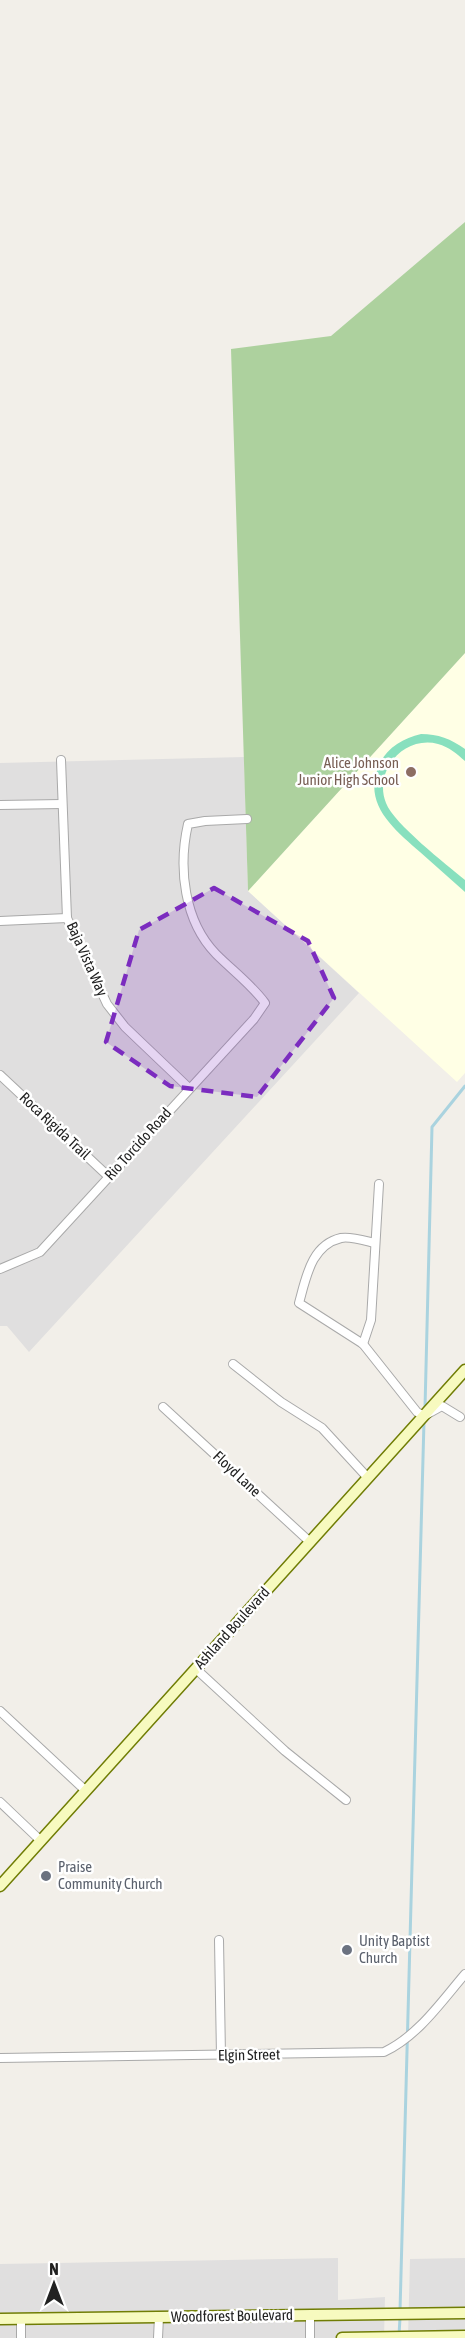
<svg xmlns="http://www.w3.org/2000/svg" width="465" height="2338" viewBox="0 0 465 2338" font-family="'Asap Condensed',sans-serif">
<style>
.residential{fill:#e0dfdf}
.education{fill:#ffffe5}
.forest{fill:#add19e}
.pitch{fill:#88e0be}
.lines{fill:none;stroke-linecap:round;stroke-linejoin:round}
.stream{stroke:#aad3df;stroke-width:3}
.street-casing{stroke:#a9a9a9;stroke-width:10}
.secondary-casing{stroke:#707d05;stroke-width:13}
.street{stroke:#fff;stroke-width:8}
.secondary{stroke:#f7fabf;stroke-width:10}
.marked{fill:#7b2cbf;fill-opacity:0.2;stroke:#7b2cbf;stroke-width:4.5;stroke-dasharray:12 8;stroke-linejoin:round}
.education-dot{fill:#8d6e63;stroke:#fff;stroke-width:2}
.worship-dot{fill:#6b7280;stroke:#fff;stroke-width:2}
.labels{text-anchor:middle;stroke-width:5;stroke-linejoin:round;paint-order:stroke}
.education-label{font-size:15px;fill:#785e54;stroke:#fff;text-anchor:end}
.street-label{font-size:15px;fill:#222;stroke:#fff}
.worship-label{font-size:15px;fill:#5b616d;stroke:#fff;text-anchor:start}
</style>
<rect width="100%" height="100%" fill="#f2efe9"/>
<g class="residential">
<polygon points="244,757 248,891 359,993 29,1352 7,1326 0,1326 0,763"/>
<polygon points="338,2258 338,2300 385,2297 384,2338 0,2338 0,2264"/>
<polygon points="465,2258 465,2338 408,2338 410,2259"/>
</g>
<polygon class="education" points="465,653 465,1073 457,1082 248,891"/>
<polygon class="forest" points="465,222 465,653 248,891 231,349 331,336"/>
<path class="pitch" d="M421,734c17,0 30,5 44,15v12c-8,-7 -16,-14 -27,-17 -34,-9 -65,27 -52,59 8,21 60,61 79,77v12c-15,-13 -30,-27 -45,-40 -27,-24 -59,-49 -40,-89 8,-16 24,-25 41,-29z"/>
<g class="lines">
<g class="stream">
<polyline points="425,1408 432,1127 465,1086"/>
<polyline points="400,2311 424,1421"/>
<polyline points="399,2335 400,2318"/>
</g>
<defs>
<g id="street">
<polyline points="61,760 67,918 107,1004 125,1027 189,1088"/>
<polyline points="0,805 62,804"/>
<polyline points="0,921 67,918"/>
<polyline points="0,1075 109,1177"/>
<path d="M375,1243c-9,-2 -25,-7 -34,-5 -30,7 -35,40 -42,65l64,41 54,68 7,4 18,-10 18,11"/>
<path d="M0,1269l40,-17 214,-233 11,-16c-14,-19 -32,-32 -49,-49 -32,-33 -38,-86 -28,-130l17,-3 42,-2"/>
<polyline points="363,1344 371,1320 379,1184"/>
<polyline points="233,1364 281,1402 322,1428 368,1478"/>
<polyline points="163,1407 310,1542"/>
<polyline points="196,1669 285,1751 346,1800"/>
<polyline points="0,1711 86,1791"/>
<polyline points="0,1802 41,1841"/>
<polyline points="219,1940 221,2056"/>
<path d="M0,2058l384,-6c34,-16 57,-50 81,-78"/>
<polyline points="21,2338 21,2319"/>
<polyline points="158,2338 159,2317"/>
<polyline points="310,2338 310,2315"/>
</g>
<g id="secondary">
<polyline points="0,1886 465,1370"/>
<polyline points="0,2319 465,2313"/>
<polyline points="342,2338 465,2336"/>
</g>
</defs>
<use href="#street" class="street-casing"/>
<use href="#secondary" class="secondary-casing"/>
<use href="#street" class="street"/>
<use href="#secondary" class="secondary"/>
</g>
<path class="marked" d="M214,888l94,53 26,57 -77,99 -87,-11 -64,-44 33,-112z"/>
<circle class="education-dot" cx="411" cy="772" r="6"/>
<g class="worship-dot">
<circle cx="46" cy="1876" r="6"/>
<circle cx="347" cy="1950" r="6"/>
</g>
<g class="labels">
<g class="education-label">
<text x="399" y="768">Alice Johnson<tspan x="399" dy="17">Junior High School</tspan></text>
</g>
<g class="street-label">
<text transform="translate(87 959) rotate(66)" y="5">Baja Vista Way</text>
<text transform="translate(55 1126) rotate(43)" y="5">Roca Rigida Trail</text>
<text transform="translate(138 1144) rotate(-48)" y="5">Rio Torcido Road</text>
<text transform="translate(237 1474) rotate(43)" y="5">Floyd Lane</text>
<text transform="translate(232 1628) rotate(-48)" y="5">Ashland Boulevard</text>
<text transform="translate(249 2055) rotate(-1)" y="5">Elgin Street</text>
<text transform="translate(232 2316) rotate(-1)" y="5">Woodforest Boulevard</text>
</g>
<g class="worship-label">
<text x="58" y="1872">Praise<tspan x="58" dy="17">Community Church</tspan></text>
<text x="359" y="1946">Unity Baptist<tspan x="359" dy="17">Church</tspan></text>
</g>
</g>
<g transform="translate(54 2284)" stroke="#ffffff" stroke-width="4.5" paint-order="stroke">
<path d="M0-4.5L10 22L0 15L-10 22Z" fill="#222222"/>
<text y="-9" font-size="16" font-weight="bold" text-anchor="middle" fill="#222222">N</text>
</g>
</svg>
